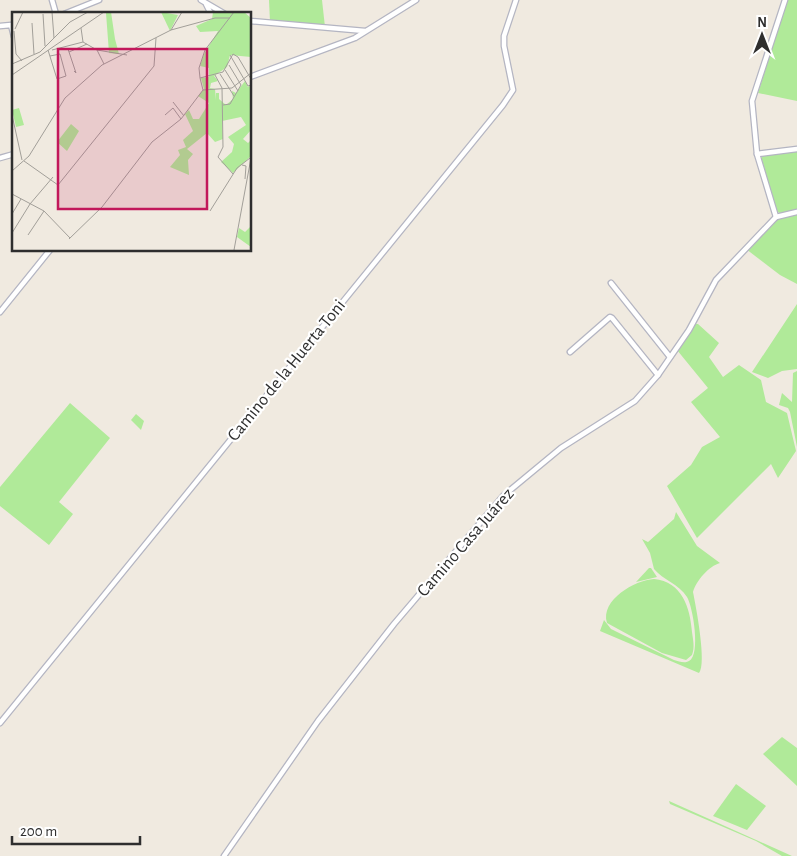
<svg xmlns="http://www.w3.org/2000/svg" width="797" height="856" viewBox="0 0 797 856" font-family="'Alegreya Sans',sans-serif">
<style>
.green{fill:#b0ea99}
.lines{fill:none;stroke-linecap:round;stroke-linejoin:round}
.street-casing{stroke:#b4b5c2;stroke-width:7}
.street{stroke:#fff;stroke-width:4.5}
.labels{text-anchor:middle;stroke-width:4.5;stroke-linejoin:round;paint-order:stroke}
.street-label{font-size:18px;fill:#2e2e2e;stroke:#fff}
.inset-road{fill:none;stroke:#a29f99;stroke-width:1}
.view{fill:#c2185b;fill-opacity:0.15;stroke:#c2185b;stroke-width:2.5}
.inset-edge{fill:none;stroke:#2e2e2e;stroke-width:2.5}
</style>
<rect width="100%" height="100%" fill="#f0eae0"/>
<g class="green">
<polygon points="269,0 322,0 325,27 270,22"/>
<polygon points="787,0 797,0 797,101 758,93"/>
<polygon points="797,150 797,210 779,213 775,208 761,156"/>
<polygon points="797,213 797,284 780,275 746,249 776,220"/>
<polygon points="797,304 797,369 782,371 768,378 752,372"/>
<polygon points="695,324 698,324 719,343 709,357 723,377 739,365 761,380 766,402 787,413 796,451 778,478 771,464 697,538 667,486 691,465 702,447 720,437 691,402 708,388 677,350"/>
<polygon points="797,371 797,447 790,412 788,408 779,405 782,393 792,402 793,373"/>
<polygon points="70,403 110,438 59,502 73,514 49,545 0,506 0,487"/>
<polygon points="136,414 144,421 141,430 131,420"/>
<path d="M676,512l21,34 23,17c-11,3 -24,18 -27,29 3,15 14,72 6,81l-99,-42 4,-11 7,9 63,31c5,1 10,4 15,1 12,-6 4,-54 -2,-64 -8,-13 -24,-17 -33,-28l-4,-16 -8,-14 6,3 26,-23z"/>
<polygon points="651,568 657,577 636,582 649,568"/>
<path d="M654,579c28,3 36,28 38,53 1,8 3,15 0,23l-6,5 -24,-7 -55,-30c-7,-23 28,-43 47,-44z"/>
<polygon points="782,737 797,748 797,786 763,754"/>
<polygon points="736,784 766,806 747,830 713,816"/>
<polygon points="669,801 792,856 782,856 756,841 670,804"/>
</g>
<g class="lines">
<defs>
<g id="street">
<polyline points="52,0 56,14"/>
<polyline points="201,0 225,14"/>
<polyline points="206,4 211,14"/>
<polyline points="64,14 99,0"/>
<polyline points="250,21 365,31"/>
<polyline points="0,26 11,25 14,37"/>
<polyline points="250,77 355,38 416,0"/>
<polyline points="757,154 752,101 785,0"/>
<polyline points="0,158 14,154"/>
<polyline points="776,217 797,212"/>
<polyline points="611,283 670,357"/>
<polyline points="0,312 50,250"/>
<polyline points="570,352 610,317 612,318 658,375"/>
<polyline points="0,723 503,105 513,90 504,46 504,36 516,0"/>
<polyline points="224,856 318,721 394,624 503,496 561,448 635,401 658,375 689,330 716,280 776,217 757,154 797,149"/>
</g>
</defs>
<use href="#street" class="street-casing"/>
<use href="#street" class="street"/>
</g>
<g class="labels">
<g class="street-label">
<text transform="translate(286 370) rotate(-51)" y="6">Camino de la Huerta Toni</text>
<text transform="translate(465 542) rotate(-49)" y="6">Camino Casa Juárez</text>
</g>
</g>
<g transform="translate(12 12)">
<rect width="239" height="239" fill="#f0eae0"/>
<path d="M99,0l4,27 4,15 -10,-1 -3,-40zM149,0l17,3 -8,16zM201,0h31l7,6v39l-21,-2 -3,12 -13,9 4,5 -7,2 -1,5 5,1 1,11v-7h3v6l7,6 7,-6 -1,-8 4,2 9,-12 3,6 3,-2v45l-8,9 5,4 3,-3v16l-18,17 -12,-11 11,-10 2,-8 -6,-7 18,-12 -5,-8 -19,4 1,18 -8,3 -8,-9 -20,16 6,5 -5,6 1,15 -19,-8 10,-12 -2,-5 8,-3 -3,-7 10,-9 -8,-17 4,-4 4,9h6l10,-16 -11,-7 6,-7 -3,-11 8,-1v-9l-9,-2 4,-12 14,-23 -18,1 -4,-6 16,-7zM7,96l5,17 -8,2 -4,-17zM59,112l8,7 -12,20 -10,-9zM239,214v21l-14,-10 2,-9 6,4z" fill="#b0ea99"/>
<path class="inset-road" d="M40,0l2,26M31,2l2,32M20,11l2,31M69,16l2,14 14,8 30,5M3,17l8,-17M159,18l11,-18M2,19l2,23 6,7M56,37l8,24 -2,-2M36,38l9,29 9,-3 -6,-22 -10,2M40,38l31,-8M85,38l7,14M57,40l18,-8M218,43l18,31 3,-1M0,52l28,-12 30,-30 18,-10M213,58l13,21M208,62l14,22M0,63l92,-63M203,63l7,13 1,59 -5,10 15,17M188,66l-1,-10 6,-18 29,-38M191,78l29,-2 19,-15M161,90l11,14M211,93l7,-1 11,-19 -12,-20M0,103l10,45M153,103l8,-7 8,11M12,149l34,24 96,-119 2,-28M230,153l4,1 -1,13M0,159l17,-15 36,-58 37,-33 69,-35 44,-12h15M0,182l32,17 26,27M18,192l23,-27M198,199l27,-43 13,-10M0,202l9,-15M0,221l18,-29M16,223l16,-24M57,227l33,-32 50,-65 29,-23 22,-29 -3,-12 23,-6 10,-18 5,3 13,22M222,238l17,-92"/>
<path class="view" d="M46,37h149v160h-149z"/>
<rect width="239" height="239" class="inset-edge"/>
</g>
<g transform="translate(762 35)" stroke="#ffffff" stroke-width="4" paint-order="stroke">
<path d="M0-4L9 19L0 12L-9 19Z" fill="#2e2e2e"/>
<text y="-8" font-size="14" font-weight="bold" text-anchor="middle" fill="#2e2e2e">N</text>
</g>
<path d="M12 836v8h128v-8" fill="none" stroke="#2e2e2e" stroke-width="2.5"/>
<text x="20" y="836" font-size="15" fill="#2e2e2e" stroke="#ffffff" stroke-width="4" paint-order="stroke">200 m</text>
</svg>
